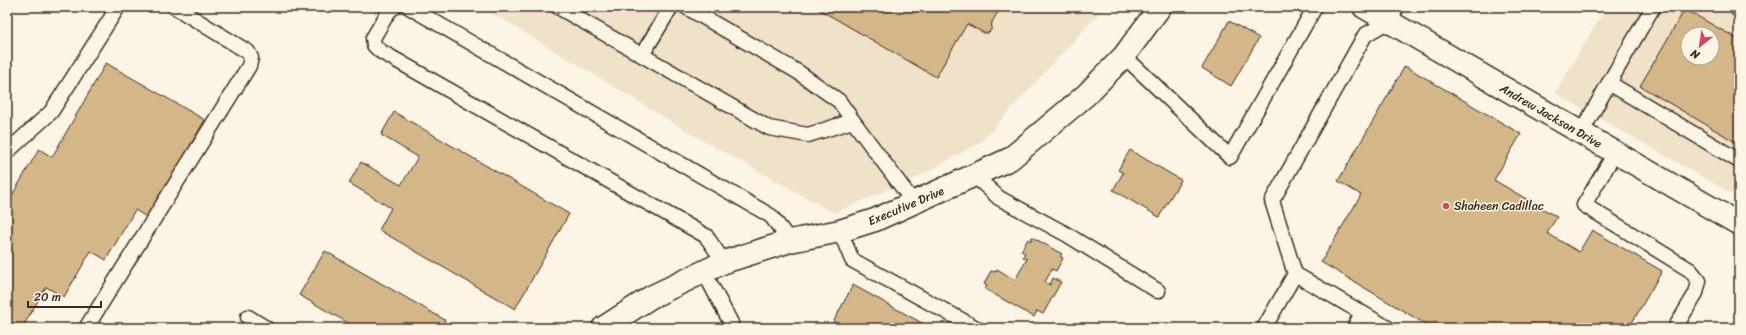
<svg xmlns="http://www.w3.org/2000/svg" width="1746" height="335" viewBox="0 0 1746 335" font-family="Sriracha,sans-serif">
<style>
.built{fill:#f0e2c9;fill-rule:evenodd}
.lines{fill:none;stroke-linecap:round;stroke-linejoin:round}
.stream{stroke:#6b929a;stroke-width:7}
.building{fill:#d4b789;stroke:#3b2a1e;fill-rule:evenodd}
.service-casing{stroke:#3b2a1e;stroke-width:17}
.minor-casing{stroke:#3b2a1e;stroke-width:25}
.service{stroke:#fcf5e5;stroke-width:14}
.minor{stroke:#fcf5e5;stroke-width:22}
.poi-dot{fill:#d1495b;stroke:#fcf5e5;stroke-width:1.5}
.labels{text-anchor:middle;stroke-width:3;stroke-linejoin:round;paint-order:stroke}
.street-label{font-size:12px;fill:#3b2a1e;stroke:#fcf5e5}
.poi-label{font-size:12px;fill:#3b2a1e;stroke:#fcf5e5;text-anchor:start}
</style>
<rect width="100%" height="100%" fill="#fcf5e5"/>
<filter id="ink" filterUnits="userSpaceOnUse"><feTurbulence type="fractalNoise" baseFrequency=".025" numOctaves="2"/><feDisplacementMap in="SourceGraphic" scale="8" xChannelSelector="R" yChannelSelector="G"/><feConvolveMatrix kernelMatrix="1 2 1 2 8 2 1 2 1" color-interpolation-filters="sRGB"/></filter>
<g filter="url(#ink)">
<g class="built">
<polygon points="482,7 1105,7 981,142 916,178 834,213 700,139"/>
<path d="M1606,7h133v191l-184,-105zM1688,34h24v24h-24z"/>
</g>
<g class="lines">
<polyline class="stream" points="7,12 12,7"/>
</g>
<g class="building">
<polygon points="815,7 1001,7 992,22 991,30 988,33 984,33 967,24 936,77"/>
<path d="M1685,9l54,31v104l-99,-58zM1688,34h24v24h-24z"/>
<polygon points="1229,21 1259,38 1231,86 1202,68"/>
<polygon points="106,63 205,120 148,218 135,210 106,260 91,251 64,297 46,287 22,328 8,328 7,197 10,199 39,149 52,157"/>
<polygon points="1405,66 1521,134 1494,180 1557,217 1547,233 1579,252 1592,230 1662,271 1629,328 1432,328 1321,262 1361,195 1338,181"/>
<polygon points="394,112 569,214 515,309 379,230 391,208 349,183 361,162 401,185 418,157 381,135"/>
<polygon points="1130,150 1181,180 1159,217 1113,190 1123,173 1118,170"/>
<polygon points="1032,237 1062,254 1060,256 1063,258 1056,271 1052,269 1045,282 1050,285 1053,278 1061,282 1043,314 1037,311 1034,317 985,289 987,286 984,284 991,271 995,272 997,269 1015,280 1027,259 1023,257 1025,253 1021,251 1028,239 1031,241"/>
<polygon points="325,251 445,320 441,328 357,328 299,295"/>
<polygon points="853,285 931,328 830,328"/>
</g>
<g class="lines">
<defs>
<g id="service">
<polyline points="394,7 389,11 373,38 374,45 380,51 706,236 724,262"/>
<polyline points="409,7 771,216 790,241"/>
<polyline points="558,7 769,128 808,135 853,121 914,203"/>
<polyline points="686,7 798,72 839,101 853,121"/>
<polyline points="1653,7 1609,83 1739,161"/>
<polyline points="1735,7 1739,10"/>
<polyline points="642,55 671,7"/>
<polyline points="1124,56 1230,157 1315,7"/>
<polyline points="1581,133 1609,83"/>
<polyline points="7,152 51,112 118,7"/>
<polyline points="1615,153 1584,205 1690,270 1699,281 1696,293 1675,328"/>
<polyline points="975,176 999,198 1066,234 1158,291"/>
<polyline points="840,231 852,260 976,328"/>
<polyline points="703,270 731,323 729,328"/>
<polyline points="1295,274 1388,328"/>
<polyline points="248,317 266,328"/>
<polyline points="86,328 249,66 251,58 248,52 175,7"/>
<polyline points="1264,328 1295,274 1272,201 1365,35 1389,21 1397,7"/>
<polyline points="1354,328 1362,313"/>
</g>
<g id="minor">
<polyline points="1364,7 1739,224"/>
<polyline points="603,328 651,297 724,262 790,241 840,231 875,220 1010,159 1086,95 1124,56 1160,7"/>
</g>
</defs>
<use href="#service" class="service-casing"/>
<use href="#minor" class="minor-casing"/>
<use href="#service" class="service"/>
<use href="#minor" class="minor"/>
</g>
</g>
<circle class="poi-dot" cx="1446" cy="206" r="4"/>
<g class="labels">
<g class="street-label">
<text transform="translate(1551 116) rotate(30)" y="4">Andrew Jackson Drive</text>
<text transform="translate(906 206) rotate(-23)" y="4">Executive Drive</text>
</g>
<g class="poi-label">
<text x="1454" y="210">Shaheen Cadillac</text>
</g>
</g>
<rect width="1746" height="335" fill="none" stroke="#fcf5e5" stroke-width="24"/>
<rect x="12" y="12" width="1722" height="311" fill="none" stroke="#3b2a1e" stroke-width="1.5" filter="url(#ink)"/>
<g transform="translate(1700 46) rotate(210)"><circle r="19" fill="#fcf5e5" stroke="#afa495"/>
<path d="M0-3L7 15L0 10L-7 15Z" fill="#d1495b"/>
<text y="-6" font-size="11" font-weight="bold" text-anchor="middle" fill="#3b2a1e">N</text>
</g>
<path d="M28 301v6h73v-6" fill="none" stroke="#3b2a1e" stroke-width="2"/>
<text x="34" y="301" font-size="12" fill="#3b2a1e" stroke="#fcf5e5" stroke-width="3" paint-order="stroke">20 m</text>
</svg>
